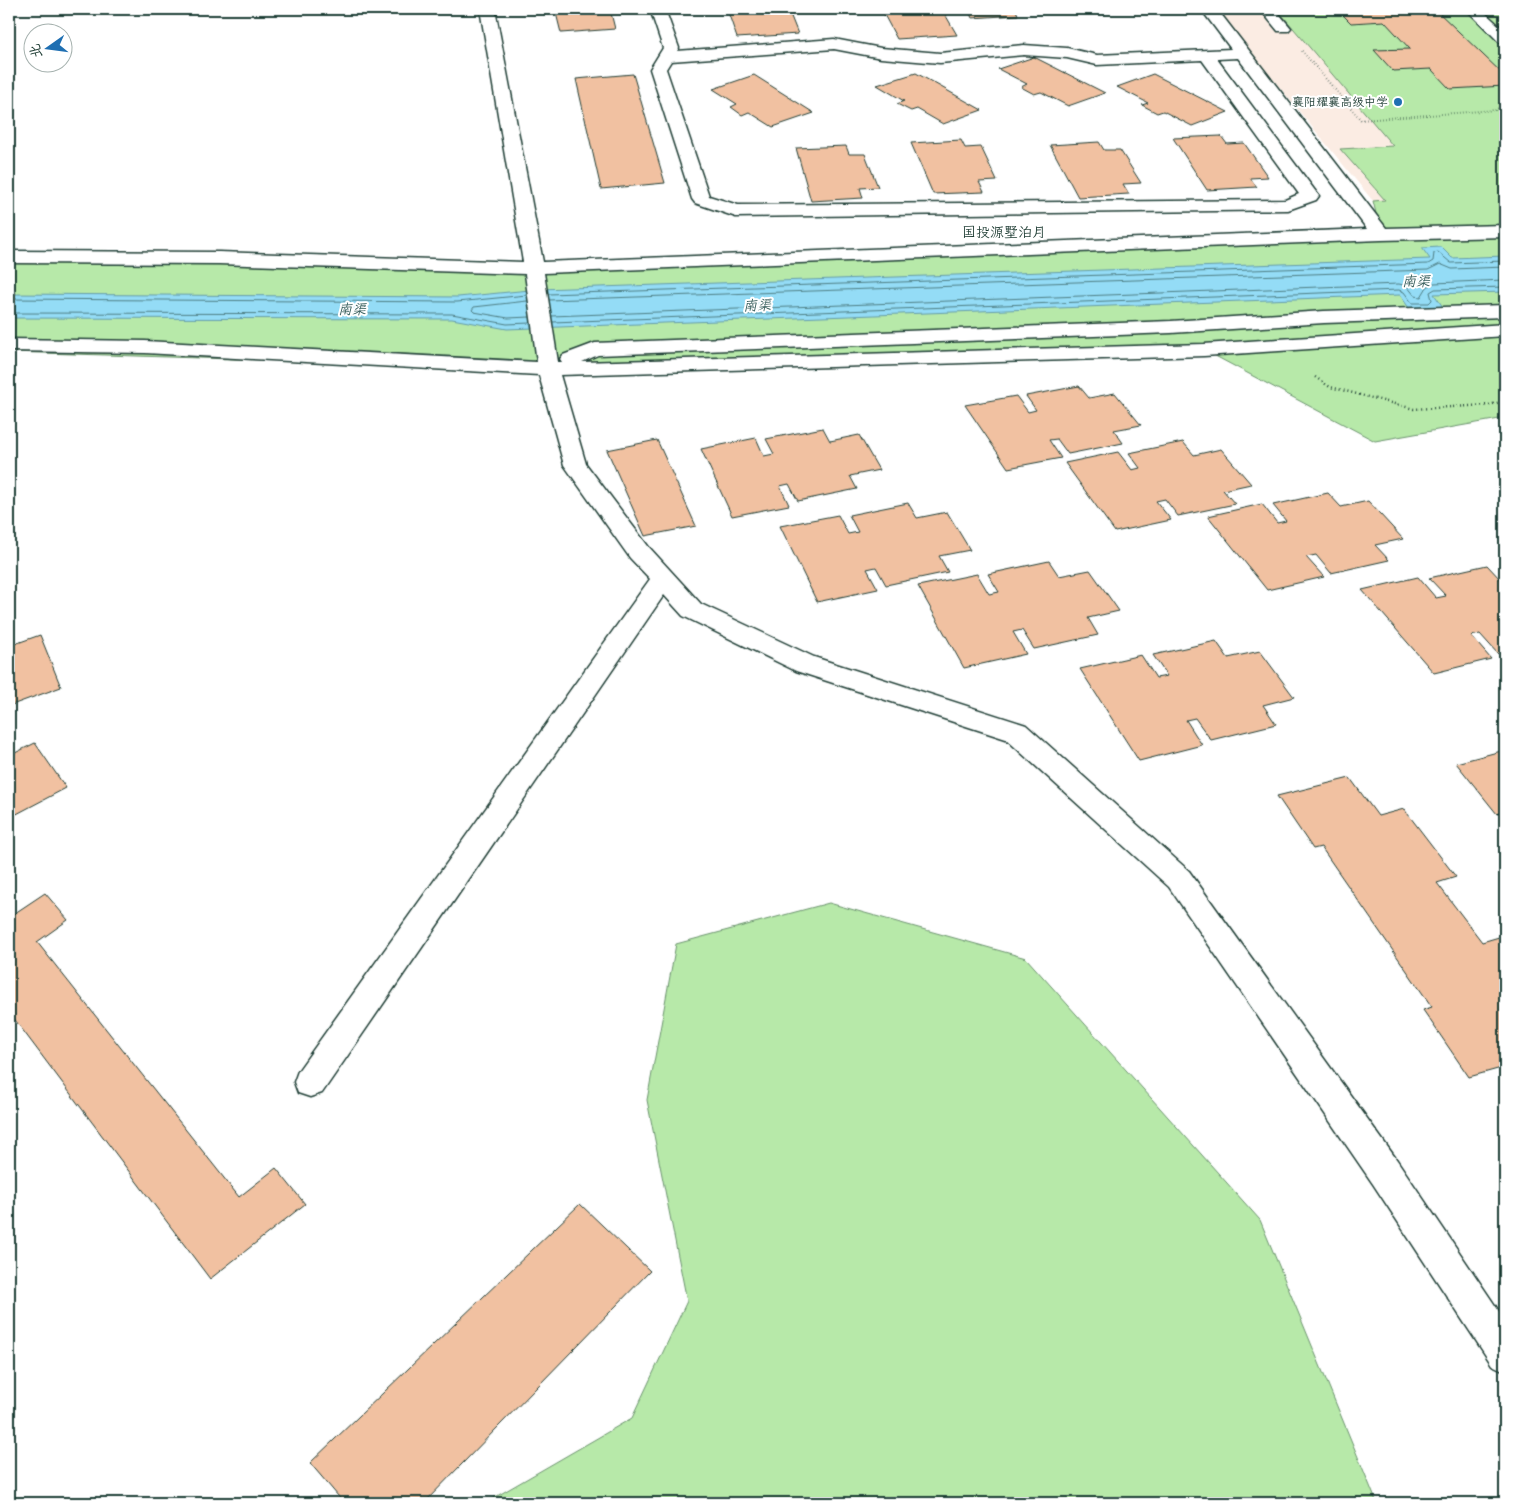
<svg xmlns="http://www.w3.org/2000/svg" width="1514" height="1512" viewBox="0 0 1514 1512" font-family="Pangolin,'LXGW WenKai TC',sans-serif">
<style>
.built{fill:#fbece3}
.green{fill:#b7e9a9;stroke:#6b936e}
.water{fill:#94dcf6;stroke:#659ca8}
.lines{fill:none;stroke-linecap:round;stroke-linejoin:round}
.shore{stroke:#4e7d82;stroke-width:1}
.building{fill:#f1c1a1;stroke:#1f3d34}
.minor-casing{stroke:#1f3d34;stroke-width:3}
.path-far1{stroke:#1f3d34;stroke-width:2;stroke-dasharray:0.5 2.5;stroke-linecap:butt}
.path{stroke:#1f3d34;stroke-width:2.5;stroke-dasharray:1 3;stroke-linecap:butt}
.minor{fill:#fff;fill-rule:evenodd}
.poi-dot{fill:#1f6fb2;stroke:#fff;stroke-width:2}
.labels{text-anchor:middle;stroke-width:4;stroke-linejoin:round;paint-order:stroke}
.far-poi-label{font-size:12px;fill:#1f3d34;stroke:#fff;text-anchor:end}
.far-neighbourhood-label{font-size:14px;fill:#1f3d34;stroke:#fff}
.far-water-label{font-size:14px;font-style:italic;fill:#365d5b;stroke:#fff}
</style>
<rect width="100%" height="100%" fill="#fff"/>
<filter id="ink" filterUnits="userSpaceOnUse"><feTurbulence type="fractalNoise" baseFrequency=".02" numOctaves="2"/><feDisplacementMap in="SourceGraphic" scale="10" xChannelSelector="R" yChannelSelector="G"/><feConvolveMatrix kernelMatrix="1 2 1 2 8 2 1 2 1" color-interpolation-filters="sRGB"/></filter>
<g filter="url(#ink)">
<polygon class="built" points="1215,9 1505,9 1505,195 1373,201"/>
<g class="green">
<polygon points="1277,9 1505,9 1505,418 1375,441 1204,350 548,369 9,352 9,257 219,258 534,268 1381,234 1373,201 1385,200 1340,149 1393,146"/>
<polygon points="829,903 1026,958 1260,1220 1377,1503 485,1503 632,1418 687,1301 647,1100 676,944"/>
</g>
<polygon class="water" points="1441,247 1452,258 1505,256 1505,292 1434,294 1443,307 1409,308 1400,295 507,329 452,319 9,318 9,294 458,297 540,289 1430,259 1422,248"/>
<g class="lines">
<g class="shore">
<polyline points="549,294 1428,264 1433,261 1434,253 1438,252 1451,263 1505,261"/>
<polyline points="9,299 457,302 527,295"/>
<polyline points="549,300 1428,270 1440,264 1452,269 1505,267"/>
<polyline points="527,301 474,307 472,310 474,312 508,318 530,317"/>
<polyline points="9,313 452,314 507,324 530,323"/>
<polyline points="552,316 1399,284 1407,286 1415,296 1421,297 1427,287 1434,283 1505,280"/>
<polyline points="553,322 1399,290 1404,292 1412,303 1429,303 1432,300 1430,292 1435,289 1505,287"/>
</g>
</g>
<g class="building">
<polygon points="555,9 610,9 615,29 561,33"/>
<polygon points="727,9 788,9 798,34 737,38"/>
<polygon points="881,9 942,9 957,35 897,39"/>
<polygon points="968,9 1027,9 1016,10 1018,15 972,18"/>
<polygon points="1058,9 1087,9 1064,13"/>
<polygon points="1337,9 1435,9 1505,76 1505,86 1450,89 1431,69 1393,71 1374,50 1410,49 1384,21 1351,23"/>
<polygon points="1034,57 1105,93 1068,106 1041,92 1034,94 1021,87 1027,84 998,69"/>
<polygon points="916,73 982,110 943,124 917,109 911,111 897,104 904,101 877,85"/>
<polygon points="633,74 665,183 601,189 576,79"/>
<polygon points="1153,74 1228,112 1192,126 1163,111 1157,113 1142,105 1148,103 1117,87"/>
<polygon points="754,75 814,113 773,127 749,112 742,115 731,107 737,104 713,89"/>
<polygon points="1221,136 1227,144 1244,143 1268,177 1250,178 1257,187 1207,190 1173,138"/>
<polygon points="961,140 965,148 981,147 997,181 979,182 984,192 933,194 911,143"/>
<polygon points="1099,142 1104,150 1120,150 1141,183 1123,184 1129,194 1078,197 1050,145"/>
<polygon points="846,146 849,154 865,154 878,187 860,188 863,198 811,201 796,148"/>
<polygon points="1079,386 1089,398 1115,393 1141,425 1114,430 1123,443 1068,454 1057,439 1049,440 1061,458 1008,468 965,405 1016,396 1028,412 1036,410 1026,396"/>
<polygon points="823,428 830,441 859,435 879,470 850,476 857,489 798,501 789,484 780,486 789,505 732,516 701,449 756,438 764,456 774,454 766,439"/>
<polygon points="657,440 696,526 645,536 607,450"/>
<polygon points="1183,442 1194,455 1221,449 1251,484 1223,490 1235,504 1178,516 1165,499 1156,501 1171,520 1115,532 1065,463 1118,452 1132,470 1140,468 1129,453"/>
<polygon points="1328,493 1341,507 1368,501 1403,539 1375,545 1389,560 1331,573 1316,555 1306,557 1324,577 1267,590 1208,516 1262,504 1277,523 1286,521 1273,505"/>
<polygon points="908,503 917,518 947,512 970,550 939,556 948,572 886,585 876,567 867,569 878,589 817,602 780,526 838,515 848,534 858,532 849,515"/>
<polygon points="1049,561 1059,576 1090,570 1119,611 1088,618 1098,635 1034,649 1022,630 1013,632 1026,654 964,668 918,586 977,574 989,594 999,592 988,574"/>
<polygon points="1487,565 1501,580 1505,579 1505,652 1498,654 1480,634 1471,636 1491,659 1434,673 1362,590 1418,577 1436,598 1446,596 1429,578"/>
<polygon points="40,635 61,687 9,706 9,646"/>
<polygon points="1216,641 1228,658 1260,651 1294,697 1263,705 1276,724 1211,740 1195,718 1186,720 1202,745 1139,761 1080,669 1141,655 1156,678 1167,676 1153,655"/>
<polygon points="35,743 66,788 9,818 9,756"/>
<polygon points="1505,750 1505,812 1497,814 1456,763"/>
<polygon points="1350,778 1378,816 1404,809 1456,877 1437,883 1482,942 1499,937 1505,945 1505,1067 1469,1077 1423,1010 1432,1007 1321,847 1313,849 1277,796"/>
<polygon points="45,893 68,920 37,942 239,1197 276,1168 305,1204 210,1279 9,1012 9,917"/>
<polygon points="580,1204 650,1271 424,1503 344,1503 310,1463"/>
</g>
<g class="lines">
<defs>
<g id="minor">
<path d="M480,9h15l48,253 824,-33 -129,-171 -21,1 99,133 3,4 -3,4 -28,10 -552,7 -41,-14 -3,-4 -42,-130 13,-21 -13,-39h15l14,39 -2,3 157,-12 47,9 59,5 84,-8 43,3 30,7 134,-6 -30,-40h16l169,219 119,-3v12l-124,3 -837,33 14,89h4l-2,-3 3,-4 32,-12 576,-22 153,-10 181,-6v12l-181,6 -153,10 -573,22 -16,7 622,-18 301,-20v12l-301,20 -644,19 26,89 62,82 53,58 113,53 212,68 163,146 208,289 108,160v51l-13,-6 -119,-181 -204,-297 -163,-148 -210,-68 -113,-55 -19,-21 -342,498 -12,4 -12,-4 -4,-11 4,-11 352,-492 -20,-21 -66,-93 -25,-90 -394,-22 -136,-2v-12l136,2 392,21 -12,-88 -306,-10 -210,-1v-12l210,1 304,10zM834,49l47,9 59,5 84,-8 43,3 30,7 105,-5 97,134 -14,6 -547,5 -29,-9 -43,-127 5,-8z"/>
<polygon points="1260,9 1275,9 1291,28 1288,31 1278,31"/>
<polygon points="1466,9 1481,9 1505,31 1505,44 1499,42"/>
</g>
</defs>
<use href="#minor" class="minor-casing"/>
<polyline class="path-far1" points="1302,51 1361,120 1495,110 1505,104"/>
<polyline class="path" points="1315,377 1330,387 1414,409 1489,405 1505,401"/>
<use href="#minor" class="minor"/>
</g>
</g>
<circle class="poi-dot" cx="1398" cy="102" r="5"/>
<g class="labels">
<g class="far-poi-label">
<text x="1388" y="106">襄阳耀襄高级中学</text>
</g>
<g class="far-neighbourhood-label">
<text x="1004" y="237">国投源墅泊月</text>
</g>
<g class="far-water-label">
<text x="1416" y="286">南渠</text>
<text transform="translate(757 305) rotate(-2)" y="5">南渠</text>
<text x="352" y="314">南渠</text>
</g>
</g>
<rect width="1514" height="1512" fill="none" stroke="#fff" stroke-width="30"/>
<rect x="15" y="15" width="1484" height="1482" fill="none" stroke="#1f3d34" stroke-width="2" filter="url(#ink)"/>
<g transform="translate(48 48) rotate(256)"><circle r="24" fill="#ffffff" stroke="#a5b1ae"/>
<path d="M0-4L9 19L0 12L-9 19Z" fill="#1f6fb2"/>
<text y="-8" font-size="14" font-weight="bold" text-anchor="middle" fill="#1f3d34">北</text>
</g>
</svg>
